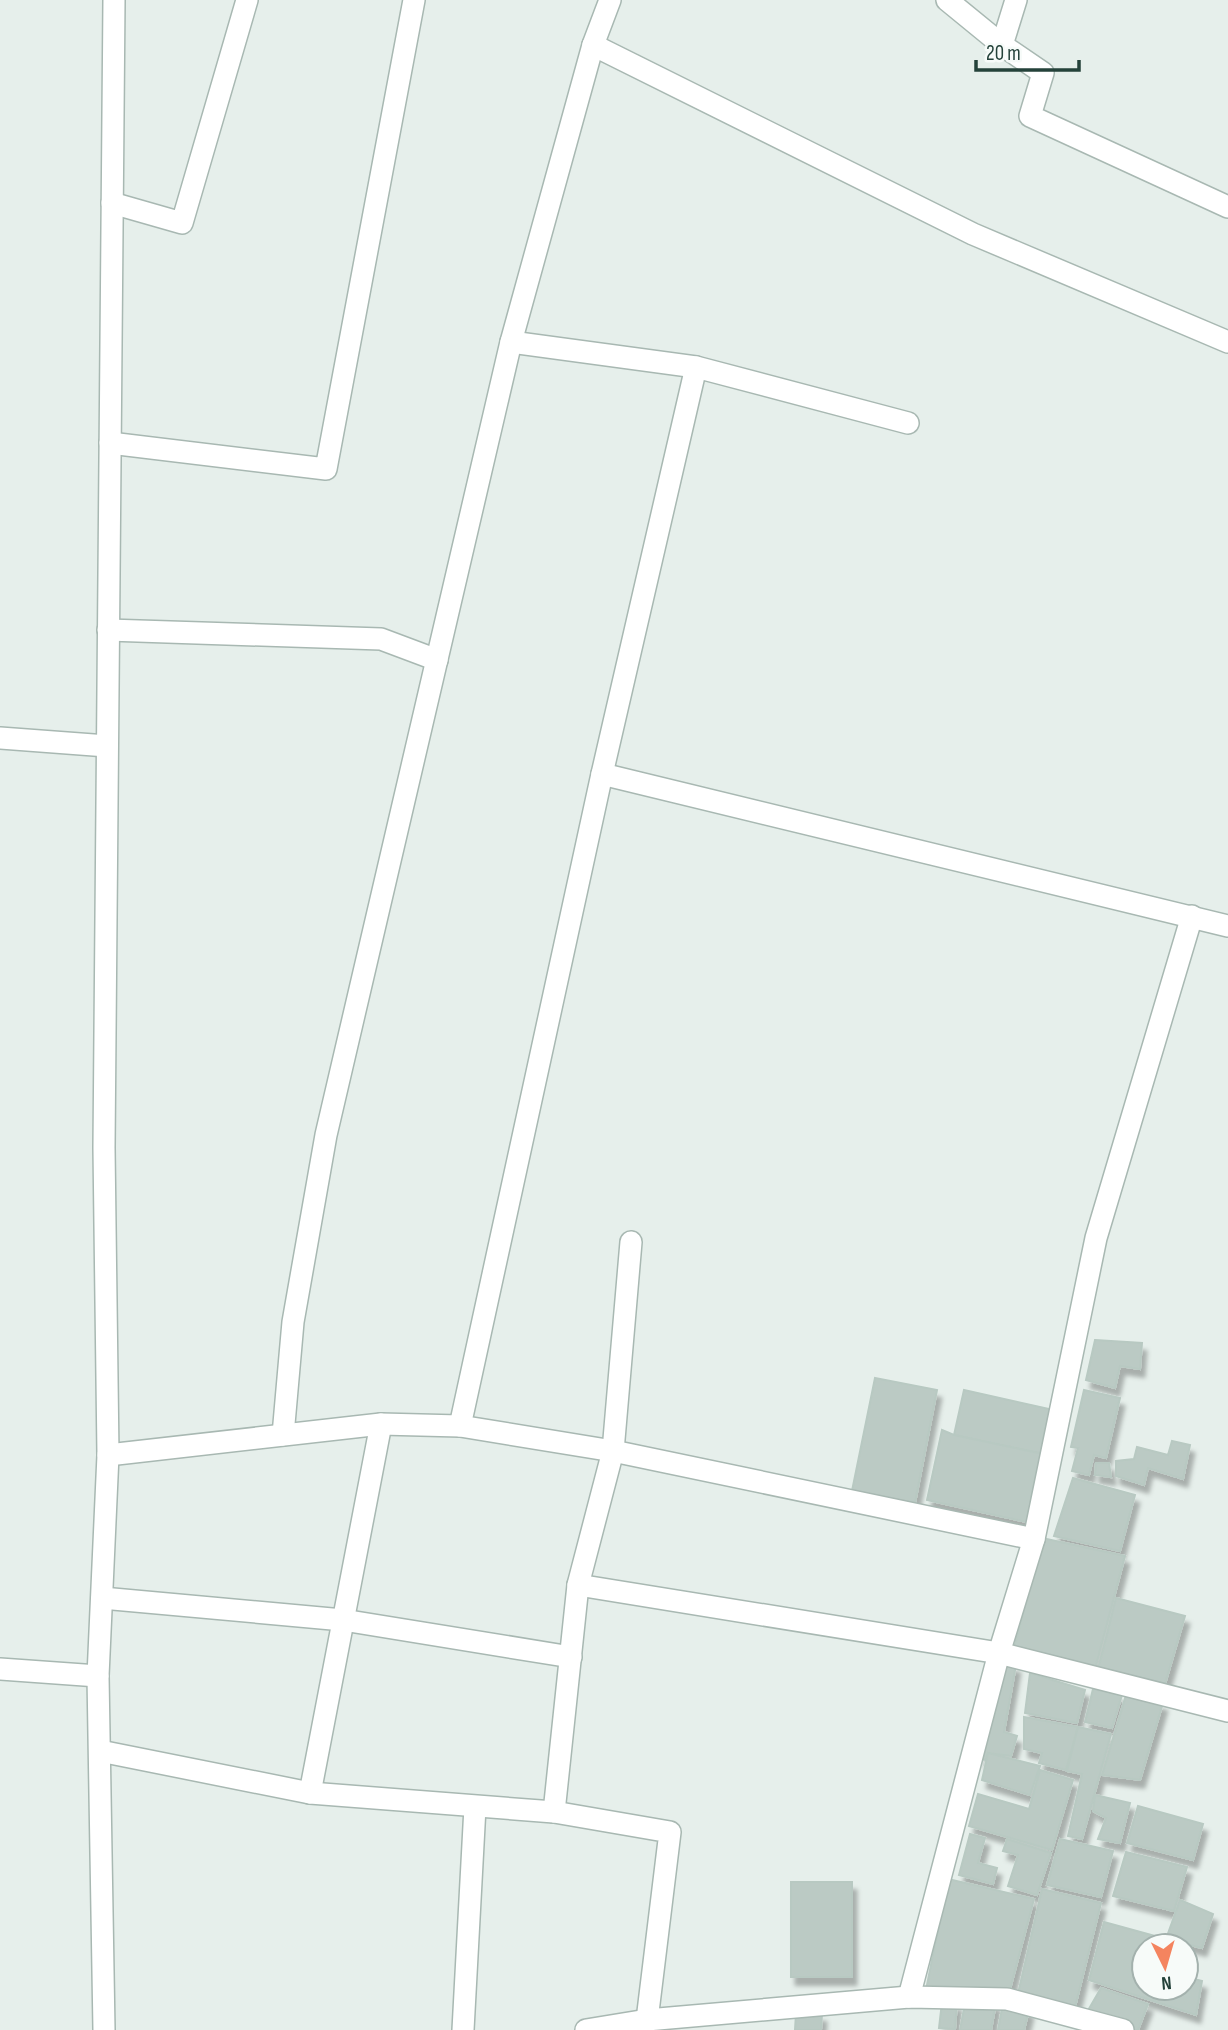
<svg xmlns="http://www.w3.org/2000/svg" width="1228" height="2030" viewBox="0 0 1228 2030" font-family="'Sofia Sans Condensed',sans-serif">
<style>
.building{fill:#bbcac4;stroke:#b8c9c2;stroke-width:2;filter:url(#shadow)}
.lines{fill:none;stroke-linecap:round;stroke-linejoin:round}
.minor-casing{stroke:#a8b8b2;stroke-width:24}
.minor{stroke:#fff;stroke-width:21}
</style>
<defs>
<filter id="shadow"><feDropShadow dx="4.5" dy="8" stdDeviation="2" flood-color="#0004"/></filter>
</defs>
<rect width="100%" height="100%" fill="#e6efeb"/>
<g class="building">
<polygon points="1095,1340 1142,1343 1140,1369 1120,1366 1115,1388 1086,1380"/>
<polygon points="875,1378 937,1390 915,1503 852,1491"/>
<polygon points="964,1390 1058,1411 1048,1455 954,1435"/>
<polygon points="1084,1390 1120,1398 1106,1458 1094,1455 1089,1475 1072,1471 1078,1448 1071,1447"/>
<polygon points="942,1430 954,1435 1048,1455 1031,1523 927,1500"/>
<polygon points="1172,1441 1190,1445 1183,1479 1148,1468 1144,1485 1116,1476 1116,1461 1134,1459 1137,1447 1168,1455"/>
<polygon points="1096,1463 1109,1463 1111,1477 1095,1475"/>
<polygon points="1073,1478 1135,1495 1120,1551 1054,1536"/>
<polygon points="1042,1538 1125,1556 1094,1673 1013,1652"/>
<polygon points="1116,1598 1185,1616 1163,1691 1097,1673"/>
<polygon points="1007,1664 1016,1665 1004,1732 1017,1736 1011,1756 988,1753 986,1760 980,1759"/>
<polygon points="1030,1673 1085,1690 1077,1723 1025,1713"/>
<polygon points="1093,1689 1122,1695 1112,1728 1085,1722"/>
<polygon points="1126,1695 1163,1703 1140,1780 1102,1775"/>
<polygon points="1024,1717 1078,1727 1066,1770 1039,1763 1042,1753 1024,1749"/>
<polygon points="1078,1727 1111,1734 1082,1839 1068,1836 1082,1774 1067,1771"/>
<polygon points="988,1753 1040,1766 1030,1795 982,1780"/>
<polygon points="1040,1770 1073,1780 1052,1850 969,1826 978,1794 1029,1809"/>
<polygon points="1095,1795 1130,1803 1120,1843 1098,1839 1106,1818 1093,1811"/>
<polygon points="1138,1806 1203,1824 1193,1860 1127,1843"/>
<polygon points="970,1834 985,1838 978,1863 997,1868 993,1884 959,1875"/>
<polygon points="1007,1839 1051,1853 1037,1895 1008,1886 1018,1855 1003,1851"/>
<polygon points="1060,1839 1113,1851 1101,1897 1047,1885"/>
<polygon points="1126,1852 1187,1867 1174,1911 1113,1896"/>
<polygon points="948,1879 1034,1899 1009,1993 926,1990"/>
<rect x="791" y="1882" width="61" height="95"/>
<polygon points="1042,1889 1101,1903 1074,2011 1017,1998"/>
<polygon points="1180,1900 1213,1914 1202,1948 1166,1939"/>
<polygon points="1104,1922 1166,1939 1165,1946 1144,1946 1144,1988 1186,1988 1186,1977 1202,1981 1196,2015 1089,1980"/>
<polygon points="1101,1988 1148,2004 1138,2030 1125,2030 1083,2019"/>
<polygon points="966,1998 996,2003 991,2030 960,2030"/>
<polygon points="942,2002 957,2003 955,2029 939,2028"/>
<polygon points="1003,2003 1029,2010 1024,2030 998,2030"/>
<polygon points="796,2013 822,2014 821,2030 795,2030"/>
</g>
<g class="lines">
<defs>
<g id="minor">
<polyline points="947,0 1002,45 1043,73 1030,116 1228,207"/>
<polyline points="593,45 973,234 1228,342"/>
<polyline points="1002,45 1016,0"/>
<polyline points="112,203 182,223 247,0"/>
<polyline points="511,342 696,367 908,423"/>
<polyline points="110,443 326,469 414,0"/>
<polyline points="108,630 381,639 437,660"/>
<polyline points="0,738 107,746"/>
<polyline points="602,774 1228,926"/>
<polyline points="460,1426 602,774 696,367"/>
<polyline points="283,1435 293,1322 326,1135 511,342 593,45 610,0"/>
<polyline points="108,1455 381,1424 460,1426 613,1451 1034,1539"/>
<polyline points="578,1585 999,1653 1228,1711"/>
<polyline points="102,1598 343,1620 571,1657"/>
<polyline points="0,1669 98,1676"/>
<polyline points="100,1751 310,1793 554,1812 670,1832 647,2020"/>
<polyline points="310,1793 381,1424"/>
<polyline points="554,1812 578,1585 613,1451 631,1242"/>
<polyline points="909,1997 999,1653 1034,1539 1096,1238 1192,916"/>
<polyline points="104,2030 98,1676 108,1455 104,1148 114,0"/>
<polyline points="463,2030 475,1807"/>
<polyline points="586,2030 647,2020 909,1997 1007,1999 1123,2030"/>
</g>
</defs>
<use href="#minor" class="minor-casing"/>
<use href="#minor" class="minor"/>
</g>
<g transform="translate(1165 1967) rotate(175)"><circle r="33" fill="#f7fbf9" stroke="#a3b1ad" stroke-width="2"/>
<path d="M0-5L12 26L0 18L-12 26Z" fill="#f4845f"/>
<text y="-10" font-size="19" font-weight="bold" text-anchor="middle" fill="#24423a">N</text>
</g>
<path d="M976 60v10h103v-10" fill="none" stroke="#24423a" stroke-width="3.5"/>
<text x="986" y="60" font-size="21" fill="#24423a" stroke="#f7fbf9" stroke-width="5" paint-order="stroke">20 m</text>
</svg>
